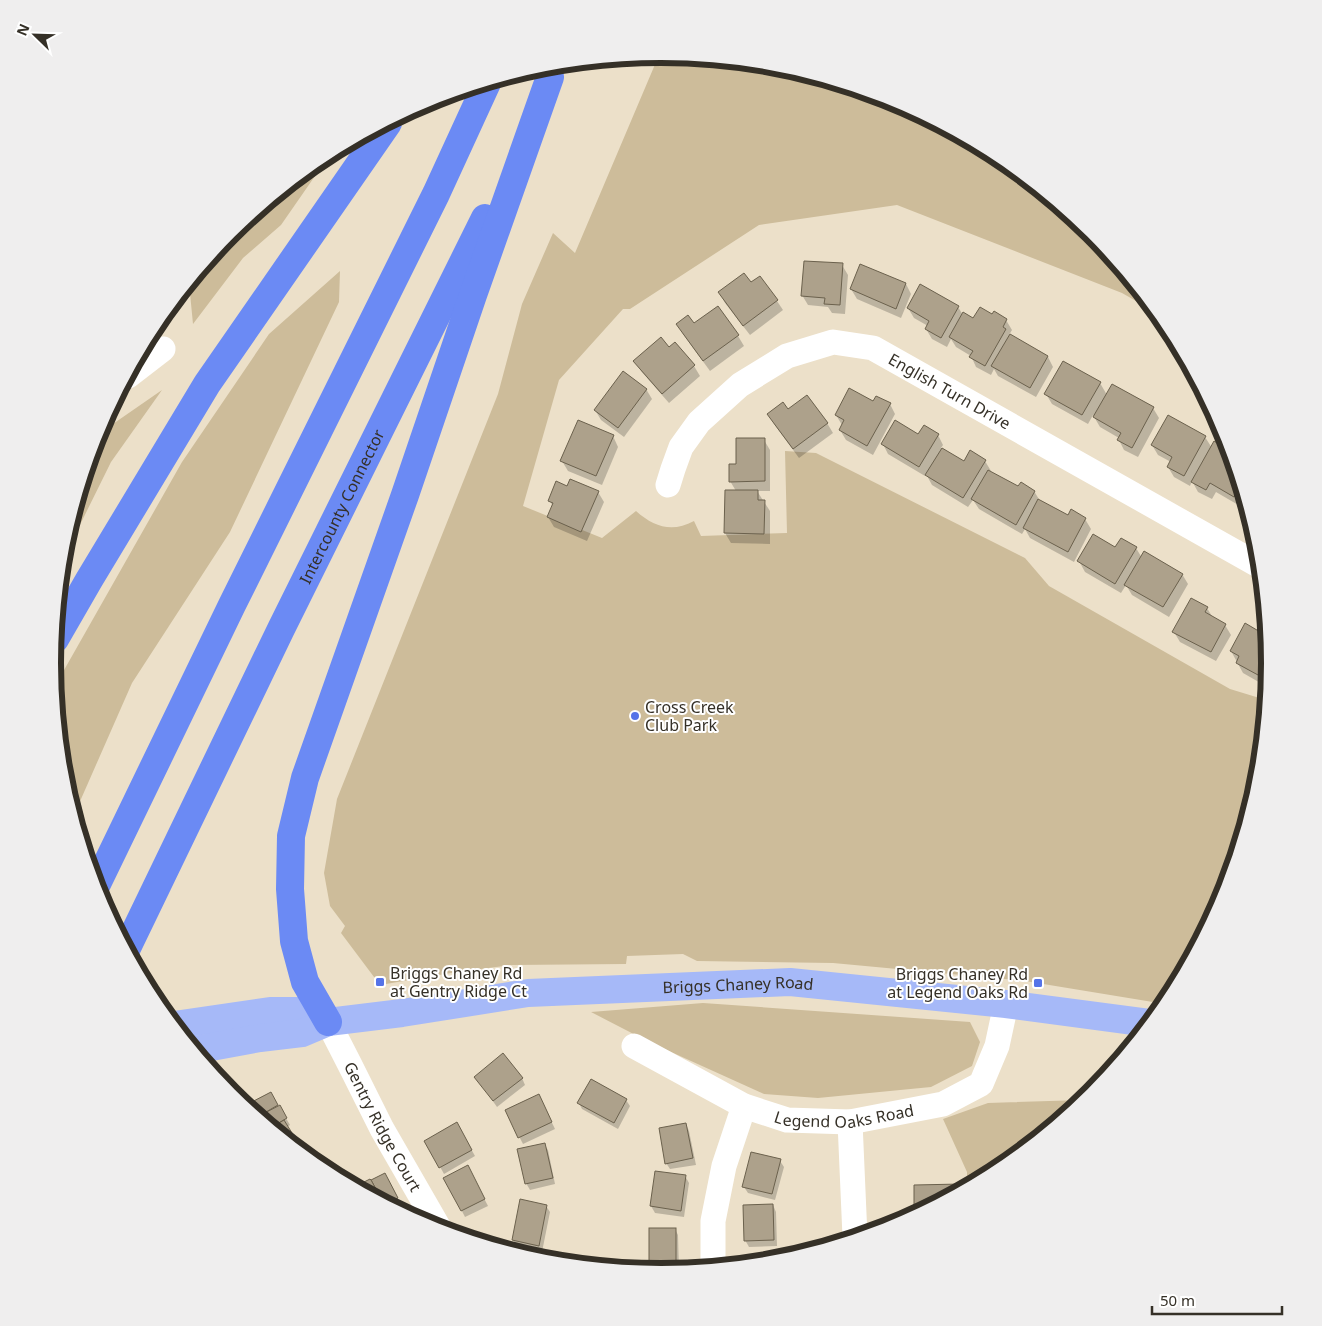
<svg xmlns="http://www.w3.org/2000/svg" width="1322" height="1326" viewBox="0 0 1322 1326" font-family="'Noto Sans',sans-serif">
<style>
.green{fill:#cdbc9a}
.shadow{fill:#0003}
.building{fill:#ada18b;stroke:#6b614d}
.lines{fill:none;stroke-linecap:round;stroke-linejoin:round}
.minor{stroke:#fff;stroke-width:25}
.major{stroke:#a6b9f8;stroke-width:28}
.highway{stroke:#6b8af4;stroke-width:28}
.poi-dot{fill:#5573e8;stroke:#fff;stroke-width:2}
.labels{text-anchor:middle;stroke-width:4;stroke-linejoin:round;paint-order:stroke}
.street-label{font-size:16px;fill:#353027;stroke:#fff}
.poi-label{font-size:16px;fill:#353027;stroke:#fff;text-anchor:start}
.rim{fill:none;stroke:#353027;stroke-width:6}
</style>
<rect width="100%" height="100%" fill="#ece0c9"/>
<g class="green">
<path d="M659,55l121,11 114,35 105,56 92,76 66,80 -35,-20 -225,-88 -138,20 -129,84h-7l-64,71 -36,126 79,32 34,-27c18,16 36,22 58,10l7,15 86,-3 -2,-82 31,2 209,105 24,28 181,103 36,11 -8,82 -35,114 -58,108 -140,-23 -192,-18 -136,-2 -14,-7 -56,2 -1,8 -115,1 -54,7 -77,13 -39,-52 4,-7 -15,-20 -6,-33 13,-74 161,-405 24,-90 31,-71 22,20z"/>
<polygon points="331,153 281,225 243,258 193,324 189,283 231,233 323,157"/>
<polygon points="340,271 339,302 230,532 132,683 74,815 64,781 55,686 182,462 269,334"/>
<polygon points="162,390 111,462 74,537 63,552 64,544 97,435"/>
<polygon points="703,1003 970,1022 980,1042 972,1066 931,1087 818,1098 764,1094 649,1042 591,1012"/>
<polygon points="1083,1100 999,1169 967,1186 967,1172 943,1119 988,1103"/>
</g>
<g class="shadow">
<polygon points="842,265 848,275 845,314 832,313 828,307 808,305 802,295"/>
<polygon points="861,266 906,284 911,294 901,318 857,299 851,289"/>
<polygon points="750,284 777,301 783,310 750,335 725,303 720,293"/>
<polygon points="958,307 963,315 974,320 993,316 1006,320 1012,330 1009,335 1048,357 1053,367 1036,397 998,376 994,369 991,375 976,367 971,356 956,347 951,339 947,347 932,339 926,329 928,326 914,318 908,308"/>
<polygon points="694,324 738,336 744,346 710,371 683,334 678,325"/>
<polygon points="675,344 694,366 700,376 669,403 641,371 635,361 669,349"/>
<polygon points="1100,383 1107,395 1153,408 1159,418 1138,457 1124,450 1119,440 1119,438 1100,427 1093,415 1088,424 1052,404 1046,394"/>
<polygon points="646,389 652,399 624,437 601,420 595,410"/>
<polygon points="873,403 890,404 895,414 873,455 846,440 840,430 842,425 836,415"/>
<polygon points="788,411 827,423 833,433 799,458 774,424 769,414"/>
<polygon points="1169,416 1205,437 1212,448 1214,443 1230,452 1244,499 1240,506 1216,492 1212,499 1198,492 1192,481 1190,486 1174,477 1168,467 1171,462 1158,455 1152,445"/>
<polygon points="938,435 943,445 941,448 964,463 985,461 991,471 990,472 1019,488 1034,491 1040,501 1068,517 1085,519 1091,529 1074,562 1030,538 1025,529 1022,534 979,509 973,500 968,507 932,485 926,474 925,476 888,454 883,444 919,436"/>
<polygon points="613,436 618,447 602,485 568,471 562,461"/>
<polygon points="764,440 770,450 770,491 757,491 770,511 770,544 731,543 725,533 736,491 730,481 738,465"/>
<polygon points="567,488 598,492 604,502 587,541 554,527 548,517 553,506 549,500"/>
<polygon points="1136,548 1142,558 1182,574 1188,584 1169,617 1132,595 1126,585 1121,593 1085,572 1079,561 1116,549"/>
<polygon points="1207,608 1213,618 1225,625 1231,635 1216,661 1180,642 1174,632"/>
<polygon points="1267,637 1269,663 1268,679 1267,679 1264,685 1243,673 1231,651"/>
<polygon points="476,1077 522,1078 525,1085 497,1107"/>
<polygon points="270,1094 278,1107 279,1106 290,1125 287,1127 294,1140 292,1142 294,1145 249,1108 248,1106"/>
<polygon points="626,1100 630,1106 618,1129 582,1109 579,1103"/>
<polygon points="542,1102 555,1129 523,1144 506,1111"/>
<polygon points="457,1124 475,1156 444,1174 426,1141"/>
<polygon points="686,1124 689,1131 696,1165 670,1169 666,1163"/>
<polygon points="544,1144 548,1150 555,1184 530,1190 526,1183"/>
<polygon points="780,1161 784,1167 775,1200 748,1193 744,1187"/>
<polygon points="471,1173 488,1206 465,1217 445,1178"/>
<polygon points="685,1176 689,1183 684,1217 655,1213 651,1206"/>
<polygon points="388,1181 400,1205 395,1208 358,1187"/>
<polygon points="961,1186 962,1189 915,1214 915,1187"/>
<polygon points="773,1205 776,1212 777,1246 749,1247 745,1240"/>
<polygon points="546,1206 550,1212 542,1252 517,1246 513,1240"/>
<polygon points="675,1229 678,1235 679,1270 654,1270 650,1264"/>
</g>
<g class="building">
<polygon points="804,261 843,263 840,305 824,304 825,298 801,296"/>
<polygon points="860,264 906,283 896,309 850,289"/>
<polygon points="744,273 751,282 760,276 778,300 743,326 718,292"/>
<polygon points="920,284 959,306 941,338 925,329 929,321 907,308"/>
<polygon points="718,306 739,335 703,361 676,324 688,315 694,323"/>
<polygon points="980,307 992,314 994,311 1007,319 1003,327 1006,329 985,366 969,357 973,351 949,337 963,312 973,318"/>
<polygon points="1010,334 1048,356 1030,388 991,366"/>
<polygon points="661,337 669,347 675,342 695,365 662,394 633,361"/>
<polygon points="1063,361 1101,382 1082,415 1044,394"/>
<polygon points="623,371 647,389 618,428 594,410"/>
<polygon points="1112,384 1154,407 1132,448 1117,440 1121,433 1093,417"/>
<polygon points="849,388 873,401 876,396 891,403 867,446 839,430 844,420 835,415"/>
<polygon points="807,395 828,423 793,449 767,414 783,402 788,409"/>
<polygon points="1168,415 1206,436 1184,476 1167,467 1172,457 1151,445"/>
<polygon points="578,420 614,435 596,476 560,461"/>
<polygon points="895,420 918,434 924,425 939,434 919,467 881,444"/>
<polygon points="736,438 765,438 765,481 729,482 729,464 736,464"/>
<polygon points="1214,441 1229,450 1240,486 1234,497 1210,483 1206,490 1191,482"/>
<polygon points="942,448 964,461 970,450 986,460 963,498 925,475"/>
<polygon points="988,470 1018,486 1021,482 1035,491 1016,525 971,499"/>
<polygon points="570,479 599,491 581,532 547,517 553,503 548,501 556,481 567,486"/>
<polygon points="725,490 758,490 758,500 765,500 764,534 724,533"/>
<polygon points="1038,499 1068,515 1071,509 1086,518 1068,552 1023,528"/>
<polygon points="1093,534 1115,547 1121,538 1137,547 1115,584 1077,561"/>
<polygon points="1144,551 1183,574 1163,607 1124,585"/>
<polygon points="1191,598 1208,607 1205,612 1226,624 1211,652 1172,632"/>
<polygon points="1245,623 1267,636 1269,663 1268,674 1261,669 1258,675 1236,663 1239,656 1230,651"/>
<polygon points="503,1053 523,1078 493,1101 474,1077"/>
<polygon points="591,1079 627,1099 614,1123 577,1103"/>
<polygon points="271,1092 278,1105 259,1116 247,1106 246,1105"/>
<polygon points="539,1094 552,1122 518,1138 505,1110"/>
<polygon points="280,1105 287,1118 272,1127 259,1116"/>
<polygon points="284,1120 292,1133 285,1138 272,1127"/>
<polygon points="457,1122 472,1150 439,1168 424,1141"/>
<polygon points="686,1123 693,1158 665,1164 659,1128"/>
<polygon points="545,1143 553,1178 525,1184 517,1149"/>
<polygon points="751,1152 781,1159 772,1194 742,1187"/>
<polygon points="468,1165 485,1199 461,1211 443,1178"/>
<polygon points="655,1171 686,1175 681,1211 650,1206"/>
<polygon points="385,1173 398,1198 387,1203 382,1200 371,1180"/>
<polygon points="370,1179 371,1180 382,1200 356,1186"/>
<polygon points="961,1184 961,1189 914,1214 914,1185"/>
<polygon points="520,1199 547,1205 539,1246 512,1240"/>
<polygon points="773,1204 774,1240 744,1241 743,1205"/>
<rect x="649" y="1228" width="27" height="36"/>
<polygon points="772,1258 772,1261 744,1263 743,1260"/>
</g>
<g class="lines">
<g class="minor">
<polyline points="128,376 163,349"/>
<path id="s1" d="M668,485l5,-16 8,-22 18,-25 41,-37 47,-29 46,-14 40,6 387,218"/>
<path id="s2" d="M328,1022l22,43 32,64 57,99"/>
<path id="s3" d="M634,1046l110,60 43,14 63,2 93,-18 38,-20 16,-38 9,-42"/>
<polyline points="850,1122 855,1237"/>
<polyline points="713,1266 713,1221 724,1166 744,1106"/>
</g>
<g class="major">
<polyline points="174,1025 270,1011 302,1011 328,1022"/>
<path id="s4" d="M195,1050l65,-12 42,-5 26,-11 74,-9 126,-20 262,-11 216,22 143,19"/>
</g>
<g class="highway">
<polyline points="55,639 89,580 207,384 388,123"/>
<polyline points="96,886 232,605 436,194 487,83"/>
<path id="s5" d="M127,948l154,-319 204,-411"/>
<polyline points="328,1022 305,982 294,941 290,889 291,836 305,778 405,495 473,295 550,77"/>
</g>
</g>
<g class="poi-dot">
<circle cx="635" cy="716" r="5"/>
<rect x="375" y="977" width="10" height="10" rx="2.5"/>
<rect x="1033" y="978" width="10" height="10" rx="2.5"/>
</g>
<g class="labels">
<g class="street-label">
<text dy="6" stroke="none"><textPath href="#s1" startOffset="358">English Turn Drive</textPath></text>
<text dy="6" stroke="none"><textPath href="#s5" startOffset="491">Intercounty Connector</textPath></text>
<text dy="6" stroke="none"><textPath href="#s4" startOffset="549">Briggs Chaney Road</textPath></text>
<text dy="6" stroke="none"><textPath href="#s3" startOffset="228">Legend Oaks Road</textPath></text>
<text dy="6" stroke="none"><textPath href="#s2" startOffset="118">Gentry Ridge Court</textPath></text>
</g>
<g class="poi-label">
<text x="645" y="713">Cross Creek<tspan x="645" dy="18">Club Park</tspan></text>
<text x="390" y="979">Briggs Chaney Rd<tspan x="390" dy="18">at Gentry Ridge Ct</tspan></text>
<text x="1028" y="980" text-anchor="end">Briggs Chaney Rd<tspan x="1028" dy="18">at Legend Oaks Rd</tspan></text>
</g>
</g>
<path d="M0 0H1322V1326H0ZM61 663a600 600 0 1 1 1200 0a600 600 0 1 1-1200 0Z" fill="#efeeee" fill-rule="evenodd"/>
<path class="rim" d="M61 663a600 600 0 1 1 1200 0a600 600 0 1 1-1200 0Z"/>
<g transform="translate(35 35) rotate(293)" stroke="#ffffff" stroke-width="4" paint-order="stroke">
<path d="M0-4L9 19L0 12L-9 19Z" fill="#353027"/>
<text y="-8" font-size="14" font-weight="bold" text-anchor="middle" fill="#353027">N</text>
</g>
<path d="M1152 1306v8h130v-8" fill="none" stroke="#353027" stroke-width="2.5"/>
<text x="1160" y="1306" font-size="15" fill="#353027" stroke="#ffffff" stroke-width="4" paint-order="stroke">50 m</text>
</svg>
